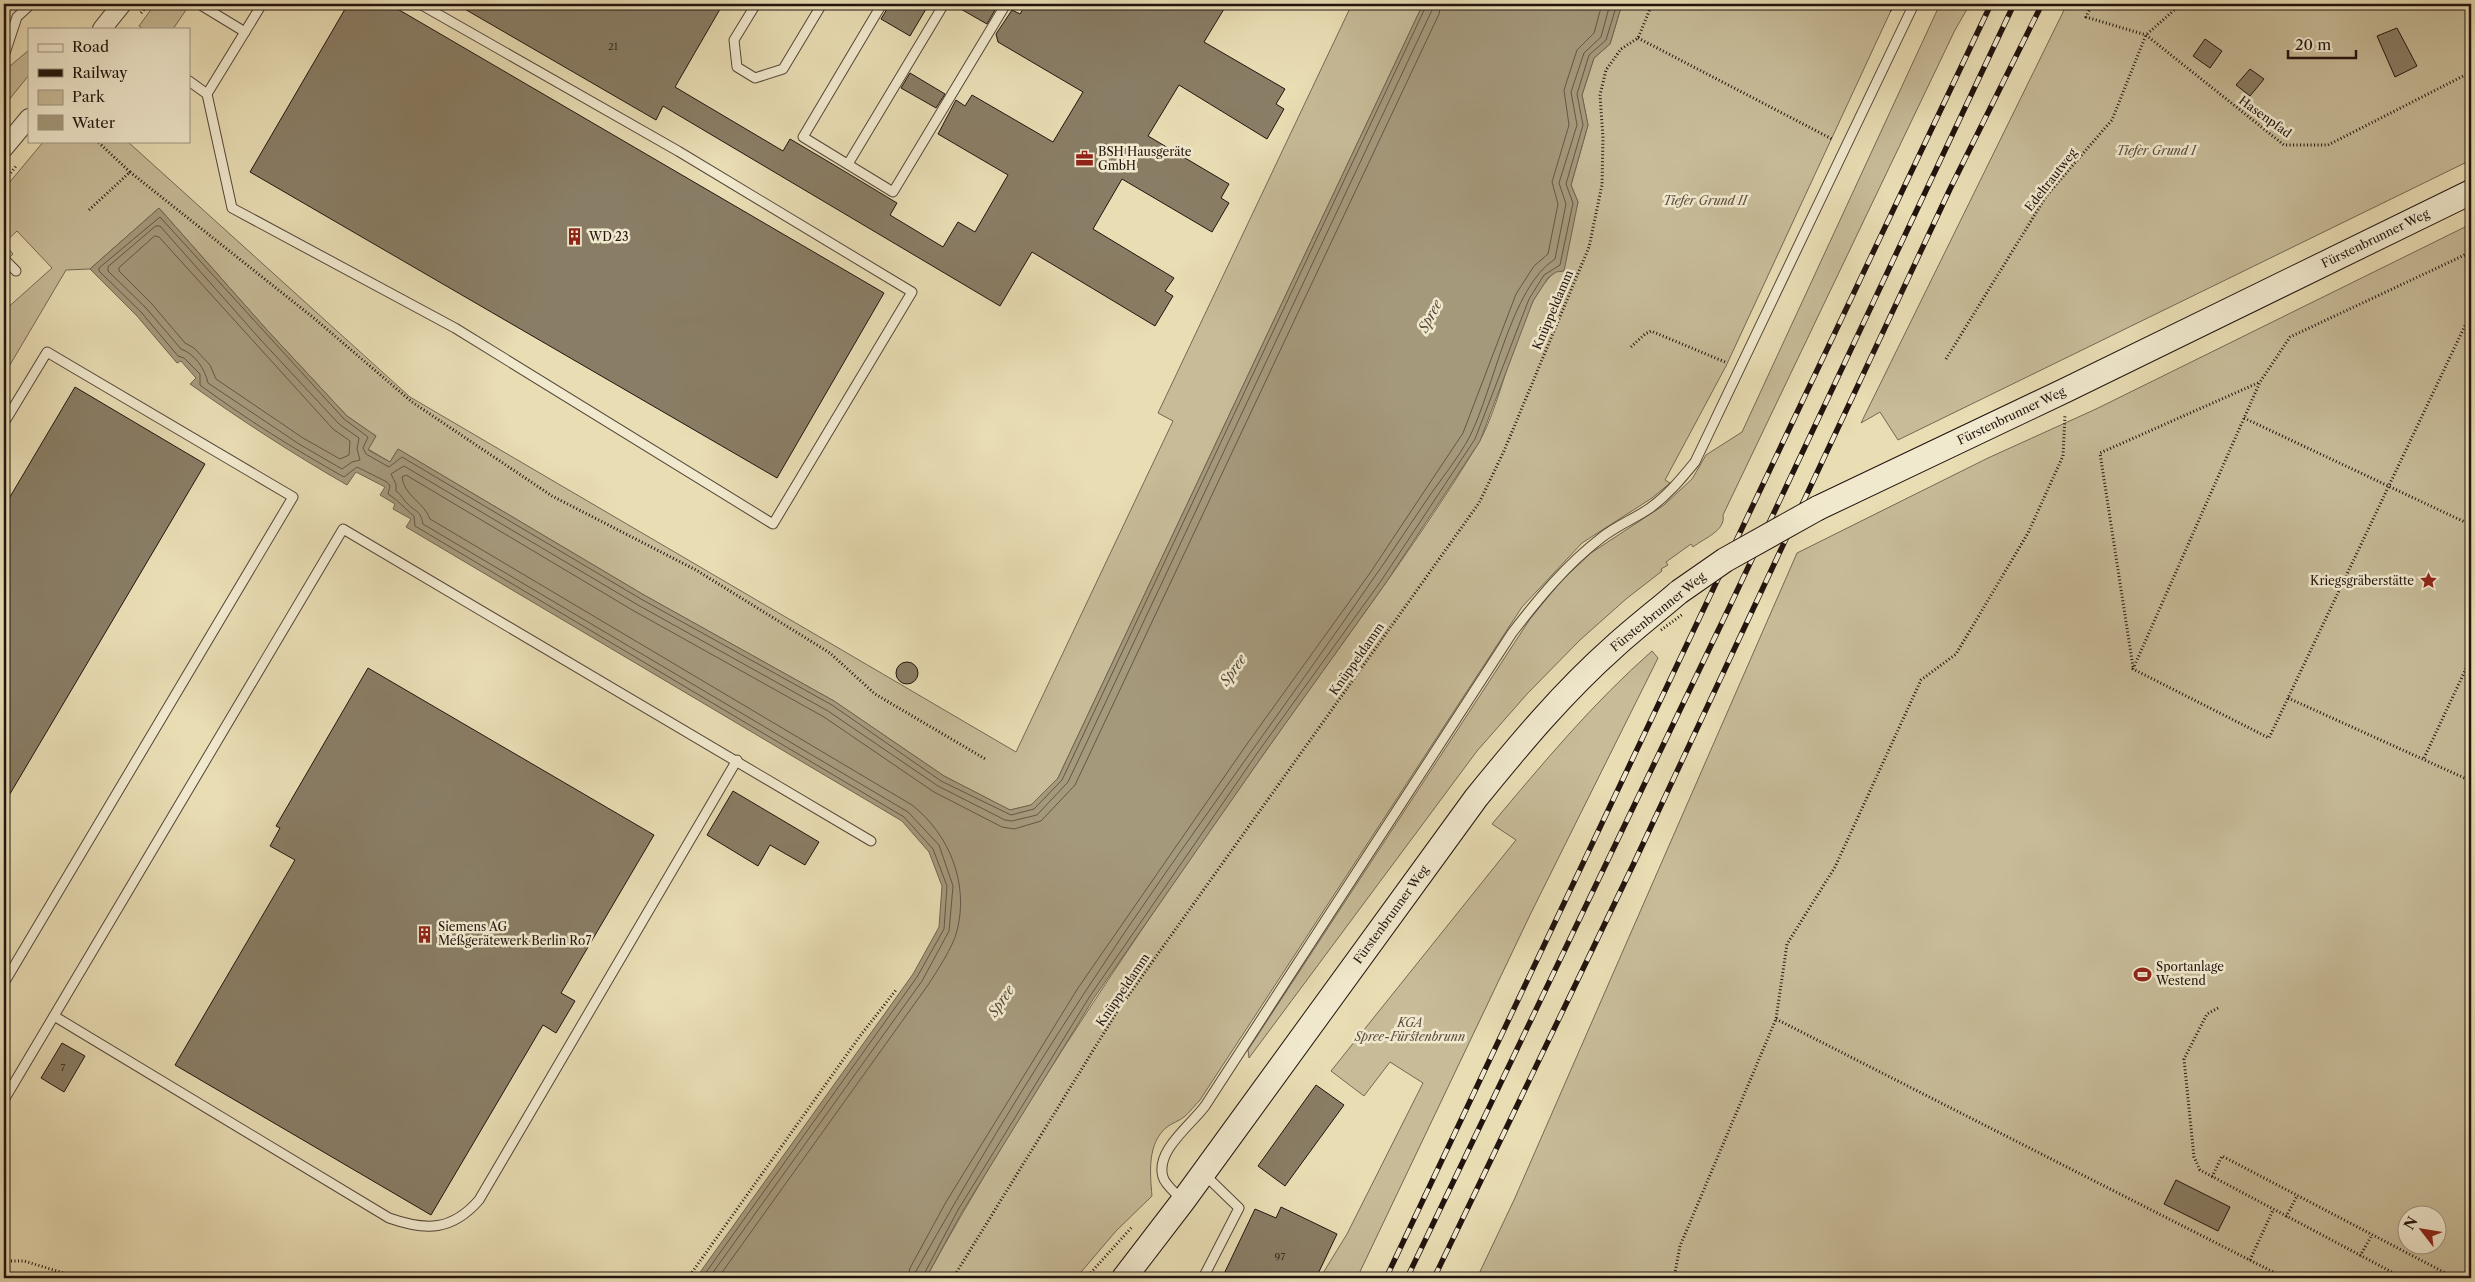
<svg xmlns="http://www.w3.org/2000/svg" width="2475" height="1282" viewBox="0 0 2475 1282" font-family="'Libre Caslon Text',serif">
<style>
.green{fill:#c7bb98;stroke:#746854;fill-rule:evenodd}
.water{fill:#a5997c;stroke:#716450}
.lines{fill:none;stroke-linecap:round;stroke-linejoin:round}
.shore{stroke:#645646;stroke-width:1}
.building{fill:#897d65;stroke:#22140f}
.service-casing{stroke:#544638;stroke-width:11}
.minor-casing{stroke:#544638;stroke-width:20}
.secondary-casing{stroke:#22140f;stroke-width:26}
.path{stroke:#22140f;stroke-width:3;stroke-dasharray:1 2.5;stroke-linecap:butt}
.service{stroke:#f1e9ce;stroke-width:9}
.minor{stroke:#f1e9ce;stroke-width:18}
.secondary{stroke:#f1e9ce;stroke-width:24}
.rail-casing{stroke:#22140f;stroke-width:5.5}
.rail{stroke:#f1e9ce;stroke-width:4;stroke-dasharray:11;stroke-linecap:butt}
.secondary-bridge-casing{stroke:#22140f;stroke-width:26;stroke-linecap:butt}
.path-bridge{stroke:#22140f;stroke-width:3;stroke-dasharray:1 2.5;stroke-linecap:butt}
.secondary-bridge{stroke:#f1e9ce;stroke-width:24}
.labels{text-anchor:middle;stroke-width:5;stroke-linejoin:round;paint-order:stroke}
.number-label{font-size:10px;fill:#3c2e24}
.street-label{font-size:12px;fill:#22140f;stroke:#f1e9ce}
.park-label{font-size:12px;font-style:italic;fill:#5c4e3f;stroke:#f1e9ce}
.poi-label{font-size:12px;fill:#22140f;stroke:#f1e9ce;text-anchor:start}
.water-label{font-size:14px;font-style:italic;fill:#56493b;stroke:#f1e9ce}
</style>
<rect width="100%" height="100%" fill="#e9ddb4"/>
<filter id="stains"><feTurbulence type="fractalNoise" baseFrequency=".004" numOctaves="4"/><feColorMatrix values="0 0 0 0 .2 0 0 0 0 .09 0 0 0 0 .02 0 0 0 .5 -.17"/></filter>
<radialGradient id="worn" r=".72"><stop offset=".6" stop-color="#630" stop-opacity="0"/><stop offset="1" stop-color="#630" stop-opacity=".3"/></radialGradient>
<g class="green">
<polygon points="155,4 188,7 173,29 143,29 139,26"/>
<polygon points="1352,4 1423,4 1058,778 1031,805 1010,810 944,776 834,701 644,595 398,449 390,462 368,449 376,436 347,416 267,330 159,208 90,269 66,270 4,375 4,311 52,268 17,231 4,243 13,254 9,258 4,252 4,189 44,141 127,141 410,397 1016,752 1173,421 1158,413"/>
<path d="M1622,4h272l-168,362 -61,114 5,3 -18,15 -70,45 -60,64 -322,493c-5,5 -10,12 -16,17 -5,4 -12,6 -17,10 -20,16 -17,46 -15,69l-36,35 -40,47h-150c100,-182 217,-353 337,-523 72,-103 149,-203 215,-311 27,-45 38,-140 78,-173l22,-69 -7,-17 17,-60 -6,-30 12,-37 16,-14z"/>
<path d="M1940,4h30l-15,26 -232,485c3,16 -19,23 -30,32l-2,-3 -25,18 2,3 -7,4 1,2 -36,28 -46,41 -53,54 -50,57 -228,307 -1,-8 282,-431 31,-38 30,-28 73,-48 28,-26 14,-24 36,-23z"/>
<polygon points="2067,4 2471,4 2471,160 1898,440 1880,412 1861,423"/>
<polygon points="29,50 29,75 4,106 4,71"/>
<path d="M2471,224v1054h-994l37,-78 283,-647 191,-95 108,-49zM2408,1214h30v30h-30z"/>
<path d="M1652,651l6,7 -128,257 -173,363h-37l27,-44 76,-151 -33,-21 -26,34 -33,-25 185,-231 -24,-16c51,-61 101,-121 160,-173z"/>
</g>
<path class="water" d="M1423,4h199l-12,40 -16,14 -12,37 6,30 -17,60 7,17 -14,69 -8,1 -8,6 -15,23 -53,140 -95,143 -122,171 -169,243 -132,214 -36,66h-230l217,-304 26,-47 3,-41 -13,-34 -27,-31 -496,-294 5,-8 -18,-10 2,-5 -15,-9 5,-8 -29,-15 -9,13c-54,-31 -106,-65 -157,-101l6,-6 -15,-17 -4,2 -40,-47 -47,-47 69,-61 108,122 80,86 29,20 -8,14 22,12 8,-13 246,146 190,106 110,75 66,34 21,-5 27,-27z"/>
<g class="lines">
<g class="shore">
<path d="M156,226h4l99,112 80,86 20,14 -2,11 3,11 -8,2 -10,7 -43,-25 -91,-61c-3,-14 -13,-29 -27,-34l-35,-41 -38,-37v-4z"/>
<polygon points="155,236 159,237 333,429 350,441 349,455 340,459 303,438 216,379 210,365 194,348 185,343 151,303 119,271 119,268"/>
<path d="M702,1278l215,-301 27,-48 3,-43 -14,-37 -29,-32 -489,-291 -1,-10c-10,-8 -15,-15 -26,-22l2,-8 -3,-4 -30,-15 -13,10c-50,-28 -98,-58 -144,-92v-11l-16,-16 -6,-2 -37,-44 -42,-41v-3l61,-51 184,202 24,18 -5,11 3,6 23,13 13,-10 239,142 191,106 109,76 70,34 23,-6 28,-29 365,-776"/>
<path d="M709,1278l213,-297 27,-50 4,-45 -14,-41 -31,-33 -485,-288c-3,-15 -7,-11 -15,-20 -5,-4 -6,-9 -12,-13v-7l-5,-10 13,-8 234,139 190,106 110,75 67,34 7,1 25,-6 31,-33 364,-772 1,-6"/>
<path d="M718,1278l210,-293c9,-14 25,-38 29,-54 12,-47 -7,-96 -45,-126l-482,-286c-6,-17 -26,-23 -28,-42l4,-2 228,136 190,106 110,75 68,35 12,2 27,-8 34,-36 364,-771 2,-10"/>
<polyline points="908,1278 910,1268 946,1202 1078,988 1247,744 1370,573 1463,433 1516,294 1534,266 1548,254 1558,204 1552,182 1569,125 1564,90 1577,50 1594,33 1602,4"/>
<path d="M915,1278l1,-7c53,-94 109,-188 169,-279 109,-167 231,-325 341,-491 14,-21 32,-42 44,-65 24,-48 41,-149 85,-177l11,-55 -7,-21 18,-58 -6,-33 13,-39 17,-16 9,-33"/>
<polyline points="922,1278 958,1210 1090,996 1258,752 1381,581 1475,439 1529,299 1544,275 1560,265 1573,203 1566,184 1583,125 1577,94 1589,55 1606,40 1617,4"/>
</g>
</g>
<g class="building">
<polygon points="348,4 389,4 884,293 777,478 250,172"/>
<polygon points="456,4 723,4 675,87 783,151 790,139 834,165 897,203 890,215 943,247 958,222 975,232 1008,175 938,134 956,100 965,106 972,95 1053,142 1083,92 998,42 996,34 1012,10 1020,14 1026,4 1227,4 1204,42 1285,89 1276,104 1284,109 1267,139 1179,85 1148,136 1229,184 1221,198 1229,203 1212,232 1122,179 1093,229 1174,278 1165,291 1173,296 1155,326 1032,252 1000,306 663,106 656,120"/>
<polygon points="890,4 929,4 910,36 881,19"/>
<polygon points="952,4 985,4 995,10 987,24"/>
<polygon points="2397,28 2417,66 2395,77 2377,36"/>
<polygon points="2205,39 2222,51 2210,68 2193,56"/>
<polygon points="2250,69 2264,79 2250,96 2236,85"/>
<polygon points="910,73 945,94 936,108 901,88"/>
<polygon points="75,387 205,464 4,804 4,507"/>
<circle cx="907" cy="673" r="11"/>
<polygon points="368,668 654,835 561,993 575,1001 556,1033 543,1025 431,1215 175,1065 295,860 270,846 280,828 276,826"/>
<polygon points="733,791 819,842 805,865 770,845 758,866 707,835"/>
<polygon points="62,1043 85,1056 64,1092 41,1078"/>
<polygon points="1316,1085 1344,1105 1285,1186 1258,1166"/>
<polygon points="2176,1180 2230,1207 2218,1231 2164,1204"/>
<polygon points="1281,1207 1337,1234 1316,1278 1222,1278 1255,1209 1276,1218"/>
</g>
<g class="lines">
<defs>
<g id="service">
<polyline points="199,4 245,32"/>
<polyline points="756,4 734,40 737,67 755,78 783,69 822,4"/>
<polyline points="882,4 803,137 893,192 1006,4"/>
<polyline points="4,56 17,17 31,4"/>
<polyline points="189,81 207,94 232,208 455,328 773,524 912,292 678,151 420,4"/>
<polyline points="207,94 262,4"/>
<polyline points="848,164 944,4"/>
<polyline points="4,259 16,271"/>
<polyline points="4,423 47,352 293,497 4,983"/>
<path d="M54,1016l335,202c37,13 63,13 90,-18l258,-440"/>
<polyline points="4,1100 343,529 871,841"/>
<path d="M1183,1201c-6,-7 -18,-16 -20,-24 -8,-26 28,-52 42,-71l307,-473c27,-35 54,-68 89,-95 15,-12 33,-19 49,-30 18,-13 31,-29 45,-46l219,-458"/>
<polyline points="1203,1278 1239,1208 1205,1175"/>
</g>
<g id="minor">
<polyline points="102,29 122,4"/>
<polyline points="4,148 29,118"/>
</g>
<g id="secondary">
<path id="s1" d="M1818,508l248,-118 405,-198"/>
<path id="s2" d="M1124,1278l59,-77 293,-403c43,-53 87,-106 139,-152 20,-18 43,-36 64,-54"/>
</g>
</defs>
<use href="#service" class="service-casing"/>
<use href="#minor" class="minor-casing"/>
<use href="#secondary" class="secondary-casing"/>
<g class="path">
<polyline points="1878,4 1893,11"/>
<polyline points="2092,4 2086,17 2146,35 2284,145 2328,145 2471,72"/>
<polyline points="141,13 148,4"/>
<polyline points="1638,38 1832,139"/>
<polyline points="130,172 315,319 412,402 552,496 696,570 830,653 875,694 987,760"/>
<polyline points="4,181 17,165"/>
<polyline points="89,210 130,172 97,141"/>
<polyline points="2471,252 2290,337 2260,382 2133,669 2269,738 2471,313"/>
<polyline points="1631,347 1645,334 1651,331 1725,362"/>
<polyline points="1946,359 2047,195 2112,120 2146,35 2181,4"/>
<polyline points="2244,418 2471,525"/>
<polyline points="2133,667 2100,453 2260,382"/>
<polyline points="2288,698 2471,781"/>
<polyline points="2424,758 2471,658"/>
<polyline points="2218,1008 2207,1014 2184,1059 2194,1157 2200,1170 2403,1278"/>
<polyline points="1776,1019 2285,1278"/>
<polyline points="2212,1177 2222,1156 2455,1278"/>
<polyline points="2286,1217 2297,1196"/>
<polyline points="2360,1256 2372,1235"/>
<polyline points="2250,1260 2273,1210"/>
<polyline points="4,1261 24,1261 80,1278"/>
<polyline points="688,1278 860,1036 896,990"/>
<polyline points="953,1278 1118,1010 1479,503 1504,451 1589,247 1602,185 1603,138 1600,95 1606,70 1621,49 1638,38 1652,4"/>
<polyline points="1086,1278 1132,1227"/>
<polyline points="1674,1278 1680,1246 1776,1019 1787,944 1835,867 1921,680 1956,654 2028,533 2063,456 2065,415"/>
</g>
<use href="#service" class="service"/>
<use href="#minor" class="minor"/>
<use href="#secondary" class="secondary"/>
<defs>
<g id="rail">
<polyline points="1386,1278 1991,4"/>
<polyline points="1407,1278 1728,610 2014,4"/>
<polyline points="1434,1278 1634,863 1950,189 2042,4"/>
</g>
</defs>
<use href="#rail" class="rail-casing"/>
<use href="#rail" class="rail"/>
<defs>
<polyline id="secondary-bridge" points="1679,592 1725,560 1818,508"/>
</defs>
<use href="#secondary-bridge" class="secondary-bridge-casing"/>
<polyline class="path-bridge" points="1661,630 1683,614"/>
<use href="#secondary-bridge" class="secondary-bridge"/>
</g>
<defs>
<symbol id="office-bare" viewBox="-9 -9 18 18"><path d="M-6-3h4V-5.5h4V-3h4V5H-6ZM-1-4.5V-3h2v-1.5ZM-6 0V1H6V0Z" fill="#8f2418" stroke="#f1e9ce" stroke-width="2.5" paint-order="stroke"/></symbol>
<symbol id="building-bare" viewBox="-9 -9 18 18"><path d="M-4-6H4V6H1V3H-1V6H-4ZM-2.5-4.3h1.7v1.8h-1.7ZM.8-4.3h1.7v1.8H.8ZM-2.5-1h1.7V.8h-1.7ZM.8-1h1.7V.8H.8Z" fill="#8f2418" stroke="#f1e9ce" stroke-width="2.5" paint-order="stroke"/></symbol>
<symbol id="sight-bare" viewBox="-9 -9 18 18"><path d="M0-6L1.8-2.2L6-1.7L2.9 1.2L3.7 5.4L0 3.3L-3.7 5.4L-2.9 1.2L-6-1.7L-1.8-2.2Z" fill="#8f2418" stroke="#f1e9ce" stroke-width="2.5" paint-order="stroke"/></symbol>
<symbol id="stadium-bare" viewBox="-9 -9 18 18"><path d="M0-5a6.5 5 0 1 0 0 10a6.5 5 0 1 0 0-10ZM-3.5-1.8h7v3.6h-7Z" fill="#8f2418" stroke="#f1e9ce" stroke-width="2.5" paint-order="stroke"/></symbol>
</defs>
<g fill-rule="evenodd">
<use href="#office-bare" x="1072" y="146" width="25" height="25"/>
<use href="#building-bare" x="562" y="224" width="25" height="25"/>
<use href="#sight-bare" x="2416" y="568" width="25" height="25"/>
<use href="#building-bare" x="412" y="922" width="25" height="25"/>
<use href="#stadium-bare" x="2130" y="962" width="25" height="25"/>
</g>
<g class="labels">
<g class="number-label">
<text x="613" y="50">21</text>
<text x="63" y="1071">7</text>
<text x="1280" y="1260">97</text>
</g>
<g class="street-label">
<text transform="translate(2265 117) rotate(36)" y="4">Hasenpfad</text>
<text transform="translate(2051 180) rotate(-52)" y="4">Edeltrautweg</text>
<text dy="4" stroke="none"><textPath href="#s1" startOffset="619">Fürstenbrunner Weg</textPath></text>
<text transform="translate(1553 310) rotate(-67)" y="4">Knüppeldamm</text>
<text dy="4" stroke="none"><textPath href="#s1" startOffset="214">Fürstenbrunner Weg</textPath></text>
<text transform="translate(1658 612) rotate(-39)" y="4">Fürstenbrunner Weg</text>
<text transform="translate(1357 659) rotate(-55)" y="4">Knüppeldamm</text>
<text dy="4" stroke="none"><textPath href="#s2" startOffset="451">Fürstenbrunner Weg</textPath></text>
<text transform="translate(1123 990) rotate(-56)" y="4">Knüppeldamm</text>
</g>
<g class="park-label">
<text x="2156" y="155">Tiefer Grund I</text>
<text x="1705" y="205">Tiefer Grund II</text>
<text x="1410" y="1027">KGA<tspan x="1410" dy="14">Spree-Fürstenbrunn</tspan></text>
</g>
<g class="poi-label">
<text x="1098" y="156">BSH Hausgeräte<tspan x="1098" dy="14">GmbH</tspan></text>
<text x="589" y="241">WD 23</text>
<text x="2414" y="585" text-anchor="end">Kriegsgräberstätte</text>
<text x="438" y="931">Siemens AG<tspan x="438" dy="14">Meßgerätewerk Berlin Ro7</tspan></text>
<text x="2156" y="971">Sportanlage<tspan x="2156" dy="14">Westend</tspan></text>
</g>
<g class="water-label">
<text transform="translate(1430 316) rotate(-62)" y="5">Spree</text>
<text transform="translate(1233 670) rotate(-54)" y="5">Spree</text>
<text transform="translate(1001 1001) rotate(-56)" y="5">Spree</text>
</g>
</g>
<rect width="2475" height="1282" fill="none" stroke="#e9ddb4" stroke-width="20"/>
<rect x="5" y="5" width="2465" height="1272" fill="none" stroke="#22140f" stroke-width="2.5"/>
<rect x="10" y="10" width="2455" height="1262" fill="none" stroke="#22140f"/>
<rect x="28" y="28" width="162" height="115" fill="#f1e9ce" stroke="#9e9482"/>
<rect x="38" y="44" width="25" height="8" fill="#f1e9ce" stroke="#9e9482"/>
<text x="72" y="52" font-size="15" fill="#22140f">Road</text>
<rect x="38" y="69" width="25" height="8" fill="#22140f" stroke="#9e9482"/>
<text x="72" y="78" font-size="15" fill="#22140f">Railway</text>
<rect x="38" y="90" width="25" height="15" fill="#c7bb98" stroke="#9e9482"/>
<text x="72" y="102" font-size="15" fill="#22140f">Park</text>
<rect x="38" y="115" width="25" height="15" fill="#a5997c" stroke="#9e9482"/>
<text x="72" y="128" font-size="15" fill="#22140f">Water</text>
<g transform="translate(2422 1230) rotate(301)"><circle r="24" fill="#f1e9ce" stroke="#9e9482"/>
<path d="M0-4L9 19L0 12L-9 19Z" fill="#8f2418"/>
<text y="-8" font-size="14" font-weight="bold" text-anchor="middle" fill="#22140f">N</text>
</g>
<path d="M2288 50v8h68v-8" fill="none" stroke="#22140f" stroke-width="2.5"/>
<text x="2295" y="50" font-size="15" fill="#22140f" stroke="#f1e9ce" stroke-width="4" paint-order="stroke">20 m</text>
<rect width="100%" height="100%" filter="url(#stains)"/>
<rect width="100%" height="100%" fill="url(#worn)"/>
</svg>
